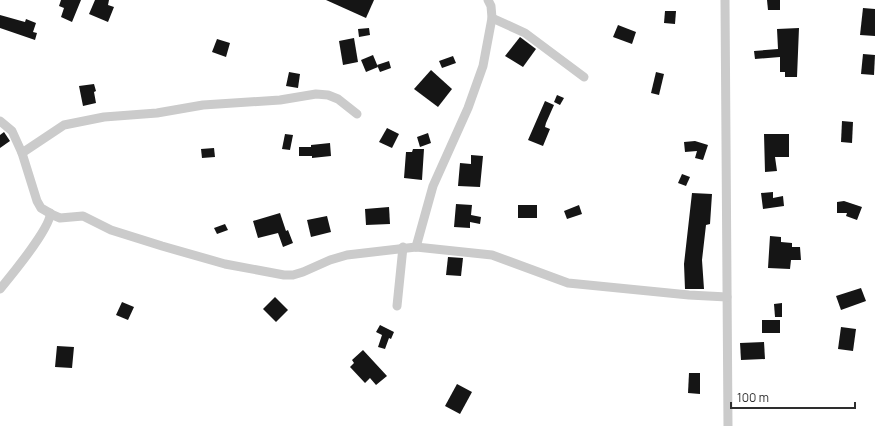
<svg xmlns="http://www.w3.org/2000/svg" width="875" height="426" viewBox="0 0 875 426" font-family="Manrope,sans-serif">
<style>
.building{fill:#151515}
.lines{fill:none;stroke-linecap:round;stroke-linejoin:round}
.street{stroke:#cbcbcb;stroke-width:9}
</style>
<rect width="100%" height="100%" fill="#fff"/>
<g class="building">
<polygon points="61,0 81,0 72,22 61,17 64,8 59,6"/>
<polygon points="95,0 109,0 108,5 114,7 108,22 89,14"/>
<polygon points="326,0 374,0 366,18"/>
<polygon points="767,0 780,0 780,10 768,10"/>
<polygon points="863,8 875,9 875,36 860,35"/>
<polygon points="665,11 676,11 675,24 664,23"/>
<polygon points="0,15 25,22 26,19 36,23 33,32 37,33 35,40 0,28"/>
<polygon points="618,25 636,32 632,44 613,37"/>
<polygon points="369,28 370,35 359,37 358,29"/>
<polygon points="799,28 797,77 785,77 785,72 780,72 780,57 755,59 754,51 778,49 777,29"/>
<polygon points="520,37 536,49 523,67 505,56"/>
<polygon points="354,38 358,62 343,65 339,41"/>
<polygon points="217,39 230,43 226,57 212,52"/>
<polygon points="863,54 875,55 874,75 861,74"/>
<polygon points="373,55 378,67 366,72 361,60"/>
<polygon points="453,56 456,63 442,68 439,61"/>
<polygon points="389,61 391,68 380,72 377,65"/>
<polygon points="431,70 452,89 438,107 414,89"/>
<polygon points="289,72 300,74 298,88 286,86"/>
<polygon points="656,72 664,74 659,95 651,93"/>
<polygon points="94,84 96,91 94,92 96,103 83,106 79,86"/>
<polygon points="557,95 564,98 560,105 554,102"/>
<polygon points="545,101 554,105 546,123 545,127 550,129 543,146 528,140"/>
<polygon points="842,121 853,122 852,143 841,142"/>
<polygon points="387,128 399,134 392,148 379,142"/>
<polygon points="4,132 10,141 0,148 0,135"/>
<polygon points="428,133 431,143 420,147 417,137"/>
<polygon points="285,134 293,135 290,150 282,149"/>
<polygon points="764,134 789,134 789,157 775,157 777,171 765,172"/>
<polygon points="695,141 708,145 703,160 695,158 697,151 685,152 684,142"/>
<polygon points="330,143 331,156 312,158 312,156 299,156 299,147 311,147 311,145"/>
<polygon points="214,148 215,157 202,158 201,149"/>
<polygon points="413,149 424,149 422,180 404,178 406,152 412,152"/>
<polygon points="471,155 483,156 480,187 458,186 460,163 471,164"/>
<polygon points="682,174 690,177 686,186 678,183"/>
<polygon points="773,192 773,198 783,196 784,206 763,209 761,193"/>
<polygon points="692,193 712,194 710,224 706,225 702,260 704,289 685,289 684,264"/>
<polygon points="844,201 862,207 857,220 846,216 847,213 837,213 837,202"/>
<polygon points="456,204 472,205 471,215 481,217 480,224 470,222 470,228 454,227"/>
<rect x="518" y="205" width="19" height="13"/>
<polygon points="579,205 582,214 567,219 564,211"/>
<polygon points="389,207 390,224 366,225 365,209"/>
<polygon points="280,213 286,231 288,230 293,243 283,247 278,233 258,238 253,221"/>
<polygon points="327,216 331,232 311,237 307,220"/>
<polygon points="225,224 228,230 217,234 214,228"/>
<polygon points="770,236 781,237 781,242 792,243 792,247 800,247 801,260 791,260 790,269 768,268"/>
<polygon points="448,257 463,258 461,276 446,275"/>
<polygon points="861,288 866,301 841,310 836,296"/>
<polygon points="275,297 288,310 276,322 263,309"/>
<polygon points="122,302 134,307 128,320 116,315"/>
<polygon points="782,303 782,317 775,317 774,304"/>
<rect x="762" y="320" width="18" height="13"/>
<polygon points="380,325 394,332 391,339 389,338 385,349 378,347 382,335 376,332"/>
<polygon points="841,327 856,329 853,351 838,349"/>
<polygon points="764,342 765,359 741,360 740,343"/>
<polygon points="57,346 74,347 72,368 55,367"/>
<polygon points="363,350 387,376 376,385 370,378 365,383 350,367 354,363 352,360"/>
<polygon points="689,373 700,373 700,394 688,393"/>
<polygon points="457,384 472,392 460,414 445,406"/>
</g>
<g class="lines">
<g class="street">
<polyline points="725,0 728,426"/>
<polyline points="492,18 525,33 584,77"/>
<polyline points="0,121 12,131 22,153 37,201 41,208 53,215 60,218 83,216 111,230 162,246 225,264 284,275 293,275 303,272 330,260 347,255 416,247 492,255 568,283 689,295 727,297"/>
<polyline points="22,153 64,125 104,117 157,113 203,105 280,100 316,94 328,95 338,99 357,114"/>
<polyline points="416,247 433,186 468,108 483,66 492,18 491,6 488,0"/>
<path d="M0,289c10,-12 52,-63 50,-76"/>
<polyline points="397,306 403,247"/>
</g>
</g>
<path d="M731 402v6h124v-6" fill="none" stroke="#2e2e2e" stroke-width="2"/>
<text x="737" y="402" font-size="12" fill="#2e2e2e" stroke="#ffffff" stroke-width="3" paint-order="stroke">100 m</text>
</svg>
